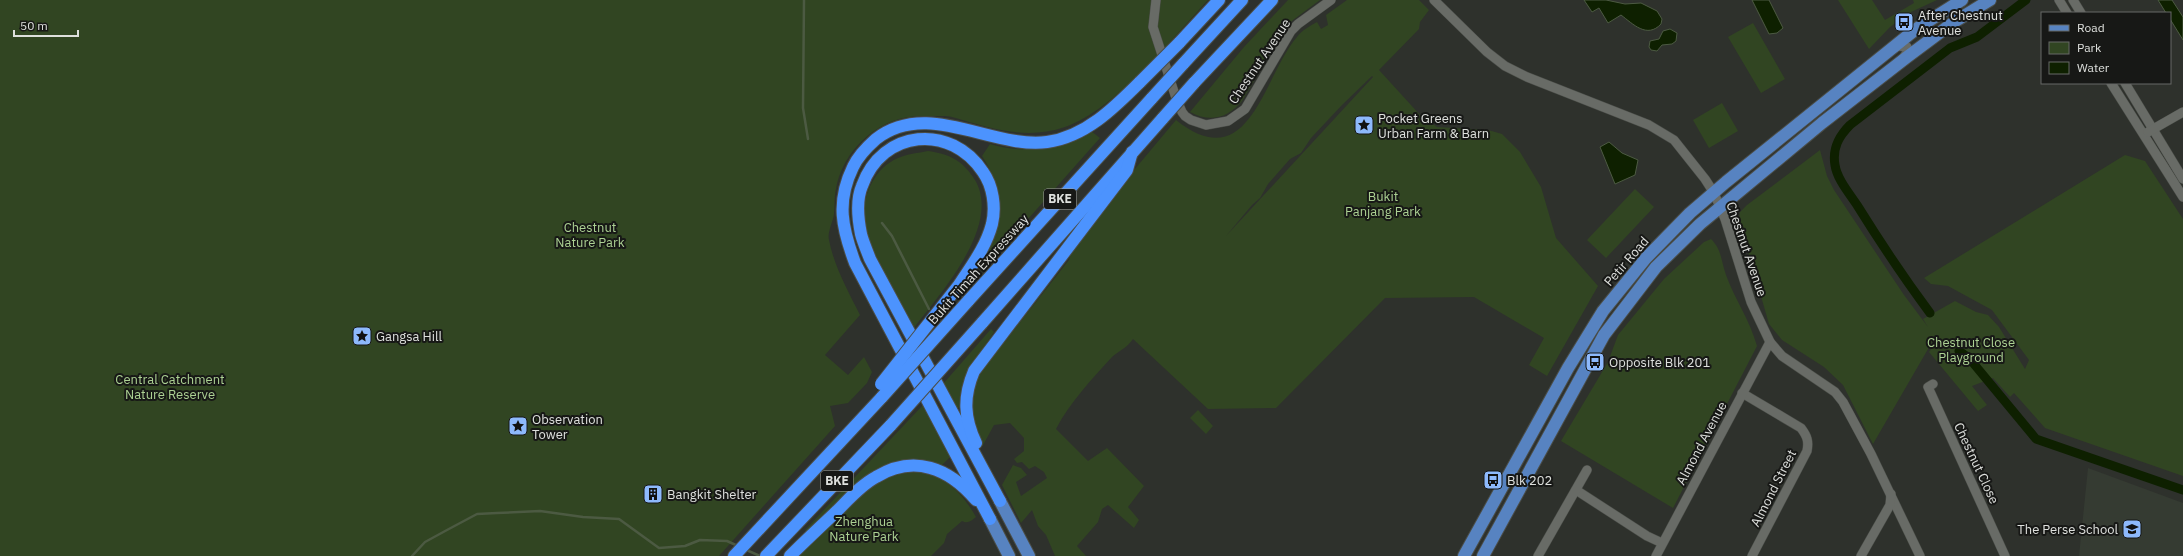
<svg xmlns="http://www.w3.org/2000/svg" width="2183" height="556" viewBox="0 0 2183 556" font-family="'IBM Plex Sans',sans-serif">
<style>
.built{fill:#353b32}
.green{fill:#314522;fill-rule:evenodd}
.water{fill:#0e2000;stroke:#4c5a42}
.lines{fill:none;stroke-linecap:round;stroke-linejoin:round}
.stream{stroke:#4c5a42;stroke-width:2.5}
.canal{stroke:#0e2000;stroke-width:9}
.minor-casing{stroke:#4a4d48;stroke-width:10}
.major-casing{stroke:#4a4d48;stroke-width:14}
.highway-casing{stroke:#4a4d48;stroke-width:14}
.minor{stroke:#686b66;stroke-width:9}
.major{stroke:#5783c1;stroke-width:12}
.highway{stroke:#4c93fe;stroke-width:12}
.highway-bridge-casing{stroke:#4a4d48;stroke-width:14;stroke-linecap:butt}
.highway-bridge{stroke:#4c93fe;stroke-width:12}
.labels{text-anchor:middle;stroke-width:4;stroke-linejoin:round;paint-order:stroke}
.shield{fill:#171816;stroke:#a2a4a1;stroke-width:1}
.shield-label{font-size:12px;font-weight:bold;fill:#dee0dd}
.poi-label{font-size:13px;fill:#dee0dd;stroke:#171816;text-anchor:start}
.street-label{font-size:13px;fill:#dee0dd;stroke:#171816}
.park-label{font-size:13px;fill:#acd193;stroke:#171816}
</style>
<rect width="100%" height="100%" fill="#2e312c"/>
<polygon class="built" points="2088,468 2183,503 2183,556 2079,556"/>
<g class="green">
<path d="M0,0h1208c-37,40 -92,109 -143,127 -32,11 -61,5 -92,-4 -9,-2 -20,-7 -29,-7 -15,0 -31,-1 -45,3 -32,9 -58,39 -63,70 -2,8 -1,17 -2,25 -1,8 -7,18 -5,26 5,26 19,51 31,75l-35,40 23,20 16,-18 8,15 -5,11 -19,20 -18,3 5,20 -116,130h-719z"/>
<path d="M1288,0h32l-27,20 -8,8 -43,73c-14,17 -32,22 -52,11l54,-65z"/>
<path d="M1347,0h72l10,10 -9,12 -1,7 -40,41 42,46 16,11 51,3 14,4 18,18 21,35 15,51 42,48 -51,90 -18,-11 15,-27 -70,-41 -89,1 -109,110 -68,1 -75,-70c-5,8 -14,12 -21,18 -20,22 -42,45 -56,72l32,32 19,-13 37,38 -16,21 11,13 -5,8 -26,-23 -6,4 -4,13 -21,24 9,10h-31l-9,-21 -8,-9 -6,-16 -11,13 -19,-38 11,-20 8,3 6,7 -11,7 5,14 26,-18 -3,-6 -9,-6 -6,3 -7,-7 -5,1 -3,-4 10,-8v-13l-14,-15 -16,2 -12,22 -10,-19 -2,-14 6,-36 93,-118 2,-7 53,-71 52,-62c74,59 87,-44 121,-83 5,-7 13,-11 20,-15l4,7 7,-4 -2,-10zM1372,76l1,1 -147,159 26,-31 8,-7 8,-14 22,-25 11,-6 10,-15 31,-33z"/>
<polygon points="1838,0 1872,0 1885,20 1914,3 1913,0 1937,0 1911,12 1890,27 1869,49"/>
<polygon points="1753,23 1785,79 1761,93 1728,37"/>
<polygon points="1722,103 1738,131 1709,148 1693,120"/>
<path d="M1091,131l9,7 -112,126 -4,-5c21,-36 21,-68 -2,-103l8,-12c40,12 64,1 101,-13z"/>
<polygon points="1820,150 1827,176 1834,190 1904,295 1928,327 1923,319 1955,301 1976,312 1988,315 1999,327 2025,369 2029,360 1992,310 1948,286 1931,284 1924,278 2125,155 2145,161 2183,219 2183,476 2045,428 2014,393 2010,397 1993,378 1972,386 1987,405 1978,411 1929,352 1938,340 1935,337 1873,444 1843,385 1824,367 1782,340 1769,324 1739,220 1740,212 1747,205"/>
<path d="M928,151c20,3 33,8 45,26 32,45 -33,117 -60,152 -14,-25 -42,-69 -48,-96 -6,-28 5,-63 33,-75 9,-4 20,-5 30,-7z"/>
<polygon points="1635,189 1654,207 1606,258 1587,240"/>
<path d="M1711,239c11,11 10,22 15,36 9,25 23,43 31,71l-84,162 -112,-67 47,-79 10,-27 46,-56 40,-37z"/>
<polygon points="991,329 994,332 968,371 961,407 956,409 943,384"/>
<polygon points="923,405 951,456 941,466 895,463 808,533 805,530"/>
<polygon points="1198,410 1213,426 1206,434 1190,418"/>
<path d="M916,471c28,4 46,21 60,46 -5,4 -8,7 -14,4l-15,13 -3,9 -13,13h-132c23,-23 57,-65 87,-78 9,-5 20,-6 30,-7z"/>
</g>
<g class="water">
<path d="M1584,0h22l19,4 16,-1 16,8 5,8 -1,5c-14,15 -28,0 -40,-9l-13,8 -9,-15 -7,4z"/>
<polygon points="1752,0 1769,0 1783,28 1777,33 1769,34"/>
<polygon points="2158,0 2172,0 2183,17 2183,40 2170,19 2170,13 2166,13"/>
<polygon points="1670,29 1677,33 1676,41 1672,44 1662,45 1657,51 1651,50 1649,47 1650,41 1659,39 1663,31"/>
<polygon points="1609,142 1622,153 1638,160 1635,175 1615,184 1600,147"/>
</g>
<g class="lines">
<g class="stream">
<polyline points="804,0 803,108 808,139"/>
<polyline points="882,223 892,236 929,309"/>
<polyline points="744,549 760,556"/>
<polyline points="412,556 425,542 447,530 477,514 497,513 540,511 583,517 619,519 659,548 685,546 700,540 727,541 738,546"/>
</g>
<g class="canal">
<path d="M1930,313c-26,-35 -50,-71 -73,-108 -8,-12 -20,-26 -22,-40 -3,-17 4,-29 15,-40l100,-77 27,-11 49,-37"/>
<polyline points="1959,351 1969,358 2036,439 2183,490"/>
</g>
<defs>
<g id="minor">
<polyline points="1156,0 1153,27 1176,98 1182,112 1185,116 1191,120 1206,125 1228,121 1245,109 1291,31 1298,24 1331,0"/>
<polyline points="1434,0 1487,52 1505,66 1527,77 1649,125 1674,140 1705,179 1714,193 1725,219 1751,302 1770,342 1782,356 1835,392 1843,402 1871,454 1920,556"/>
<polyline points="2059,0 2067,13"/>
<polyline points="2073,0 2081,13"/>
<polyline points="1893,49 1898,46 1907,47 1908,51 1902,60"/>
<polyline points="2111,83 2183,197"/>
<polyline points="2125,83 2183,179"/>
<polyline points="2148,132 2183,112"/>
<polyline points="1933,384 1928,387 2005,556"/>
<path d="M1742,393l59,35c6,8 8,13 6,23l-55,105"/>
<polyline points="1576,490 1647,536 1662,543"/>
<polyline points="1538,556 1587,470"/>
<polyline points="1656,556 1770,342"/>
<polyline points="1861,556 1890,505 1891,494"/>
</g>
<g id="major">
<polyline points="1000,501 1029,556"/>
<polyline points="990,519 1009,556"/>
<polyline points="1464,556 1568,368 1603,311 1646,258 1690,213 1726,182 1916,29 1962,0"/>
<polyline points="1483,556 1604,335 1656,267 1700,224 1822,123 1907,57 1954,22 1990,0"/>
</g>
<g id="highway">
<polyline points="1179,43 1219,0"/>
<polyline points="1183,64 1242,0"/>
<polyline points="1194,83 1272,0"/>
<path d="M959,285c13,-20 27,-38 33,-61 4,-17 1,-38 -9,-52 -32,-49 -101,-43 -121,14 -6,14 -4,33 -1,48 2,8 6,17 9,25l130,242"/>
<polyline points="968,301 1152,98"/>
<polyline points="982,323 1163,118"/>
<path d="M976,443c-12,-25 -13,-46 -2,-72l153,-201 5,-18"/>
<path d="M990,519l-135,-256c-13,-35 -19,-61 -2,-96 5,-11 14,-20 23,-28 52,-40 115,10 171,3 38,-5 67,-34 93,-60"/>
<polyline points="734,556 882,397"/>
<polyline points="766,556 891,425"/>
<path d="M790,556c15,-15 31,-30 47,-45 12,-12 24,-26 39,-34 38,-23 73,-9 100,23"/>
</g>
</defs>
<use href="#minor" class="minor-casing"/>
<use href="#major" class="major-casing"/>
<use href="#highway" class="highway-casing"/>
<use href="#minor" class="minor"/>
<use href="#major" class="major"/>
<use href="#highway" class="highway"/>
<defs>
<g id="highway-bridge">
<polyline points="1140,82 1179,43"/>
<polyline points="1152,98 1183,64"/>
<polyline points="1163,118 1194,83"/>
<polyline points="881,384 959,285"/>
<polyline points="882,397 968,301"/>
<polyline points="891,425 982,323"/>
</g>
</defs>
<use href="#highway-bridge" class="highway-bridge-casing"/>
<use href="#highway-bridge" class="highway-bridge"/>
</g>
<defs>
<symbol id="bus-square" viewBox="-11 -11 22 22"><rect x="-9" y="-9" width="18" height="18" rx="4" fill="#8db9fc" stroke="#171816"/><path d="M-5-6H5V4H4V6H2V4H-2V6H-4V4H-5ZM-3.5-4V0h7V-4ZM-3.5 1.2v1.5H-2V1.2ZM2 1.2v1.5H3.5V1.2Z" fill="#111"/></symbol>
<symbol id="sight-square" viewBox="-11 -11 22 22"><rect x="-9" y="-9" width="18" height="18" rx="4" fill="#8db9fc" stroke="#171816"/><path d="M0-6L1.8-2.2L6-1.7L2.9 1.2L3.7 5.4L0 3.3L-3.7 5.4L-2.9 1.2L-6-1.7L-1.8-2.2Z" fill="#111"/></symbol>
<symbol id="building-square" viewBox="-11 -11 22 22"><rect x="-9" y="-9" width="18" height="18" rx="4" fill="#8db9fc" stroke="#171816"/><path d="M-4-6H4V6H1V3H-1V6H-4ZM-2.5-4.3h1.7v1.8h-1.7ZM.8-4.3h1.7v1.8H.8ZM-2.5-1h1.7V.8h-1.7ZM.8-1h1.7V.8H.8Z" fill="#111"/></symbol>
<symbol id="school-square" viewBox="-11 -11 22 22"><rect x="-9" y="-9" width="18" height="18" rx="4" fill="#8db9fc" stroke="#171816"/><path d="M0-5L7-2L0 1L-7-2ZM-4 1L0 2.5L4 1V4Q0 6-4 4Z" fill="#111"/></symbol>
</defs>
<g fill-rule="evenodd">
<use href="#bus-square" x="1893" y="11" width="22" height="22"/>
<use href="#sight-square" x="1353" y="114" width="22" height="22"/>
<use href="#sight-square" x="351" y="325" width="22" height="22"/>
<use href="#bus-square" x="1584" y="351" width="22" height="22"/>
<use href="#sight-square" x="507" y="415" width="22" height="22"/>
<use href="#bus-square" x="1482" y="469" width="22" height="22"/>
<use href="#building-square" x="642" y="483" width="22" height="22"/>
<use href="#school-square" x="2121" y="518" width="22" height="22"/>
</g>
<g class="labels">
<g class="shield">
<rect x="1044" y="189" width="32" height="20" rx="3"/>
<rect x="821" y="471" width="32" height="20" rx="3"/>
</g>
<g class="shield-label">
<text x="1060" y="203">BKE</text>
<text x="837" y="485">BKE</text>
</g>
<g class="poi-label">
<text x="1918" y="20">After Chestnut<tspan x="1918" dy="15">Avenue</tspan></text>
<text x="1378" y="123">Pocket Greens<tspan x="1378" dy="15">Urban Farm &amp; Barn</tspan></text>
<text x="376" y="341">Gangsa Hill</text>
<text x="1609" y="367">Opposite Blk 201</text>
<text x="532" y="424">Observation<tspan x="532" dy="15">Tower</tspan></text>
<text x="1507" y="485">Blk 202</text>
<text x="667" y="499">Bangkit Shelter</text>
<text x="2118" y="534" text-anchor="end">The Perse School</text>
</g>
<g class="street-label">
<text transform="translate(1259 61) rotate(-56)" y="5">Chestnut Avenue</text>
<text transform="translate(1747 249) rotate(71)" y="5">Chestnut Avenue</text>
<text transform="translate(1626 261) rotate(-49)" y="5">Petir Road</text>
<text transform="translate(978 269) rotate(-48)" y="5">Bukit Timah Expressway</text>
<text transform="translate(1701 443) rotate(-62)" y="5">Almond Avenue</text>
<text transform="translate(1977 463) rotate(65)" y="5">Chestnut Close</text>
<text transform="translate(1773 488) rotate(-63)" y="5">Almond Street</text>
</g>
<g class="park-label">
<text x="1383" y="201">Bukit<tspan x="1383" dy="15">Panjang Park</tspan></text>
<text x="590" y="232">Chestnut<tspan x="590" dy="15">Nature Park</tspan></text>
<text x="1971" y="347">Chestnut Close<tspan x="1971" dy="15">Playground</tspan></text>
<text x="170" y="384">Central Catchment<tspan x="170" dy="15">Nature Reserve</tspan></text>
<text x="864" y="526">Zhenghua<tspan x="864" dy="15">Nature Park</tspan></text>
</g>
</g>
<rect x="2041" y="12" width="130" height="72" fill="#171816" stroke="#676866"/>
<rect x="2049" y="25" width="20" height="6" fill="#5783c1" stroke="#676866"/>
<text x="2077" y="32" font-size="12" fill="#dee0dd">Road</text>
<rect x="2049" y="42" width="20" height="12" fill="#314522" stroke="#676866"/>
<text x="2077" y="52" font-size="12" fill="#dee0dd">Park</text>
<rect x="2049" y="62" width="20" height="12" fill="#0e2000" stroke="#676866"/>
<text x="2077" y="72" font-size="12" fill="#dee0dd">Water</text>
<path d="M14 30v6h64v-6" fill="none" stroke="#dee0dd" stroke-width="2"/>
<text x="20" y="30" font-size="12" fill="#dee0dd" stroke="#171816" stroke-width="3" paint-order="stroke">50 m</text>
</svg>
